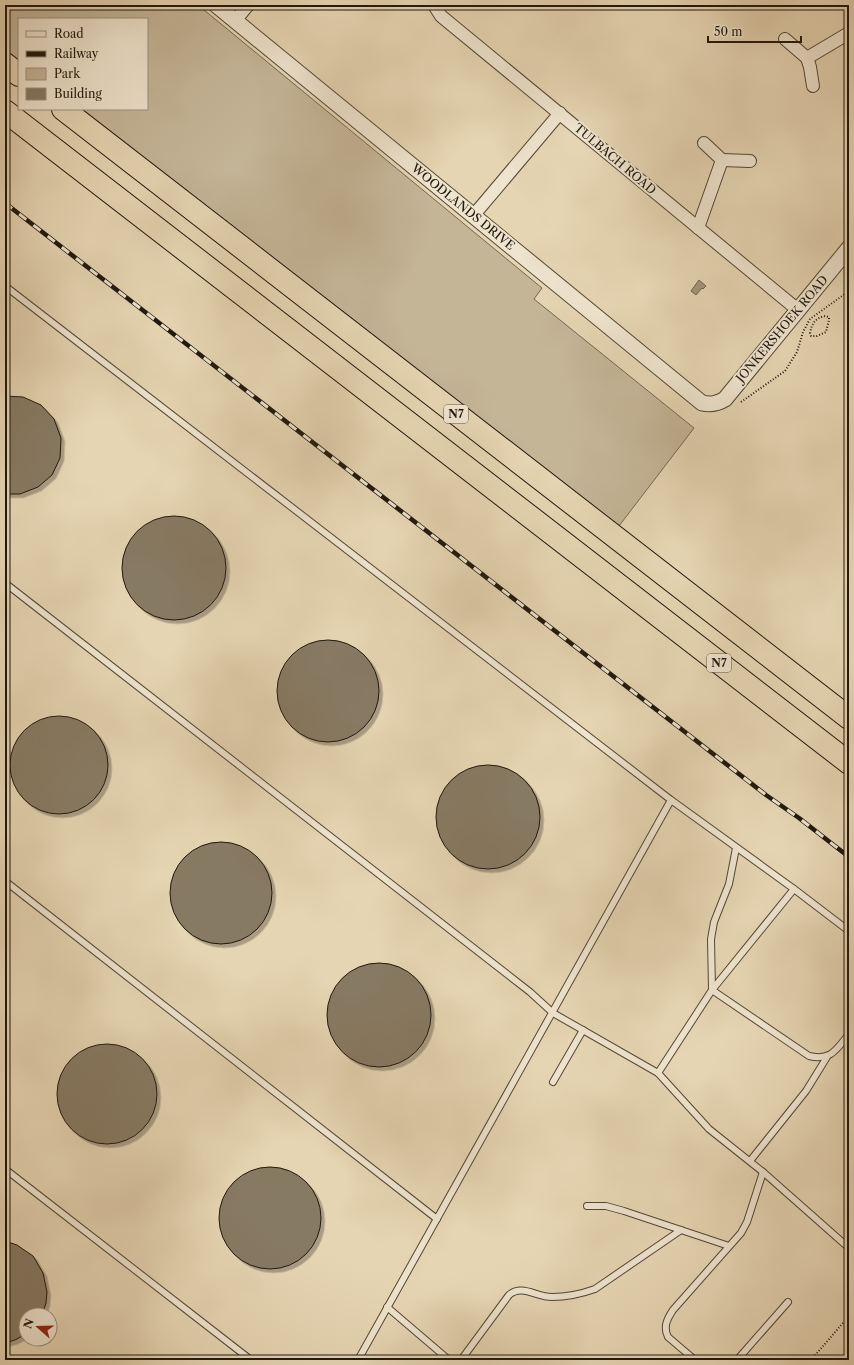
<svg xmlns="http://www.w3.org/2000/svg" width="854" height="1365" viewBox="0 0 854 1365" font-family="'Libre Caslon Text',serif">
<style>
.green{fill:#c4b597;stroke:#726652}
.water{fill:#a3957b;stroke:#6f634f}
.building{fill:#877a63;stroke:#20180d;filter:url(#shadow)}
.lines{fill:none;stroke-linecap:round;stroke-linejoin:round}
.service-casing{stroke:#524736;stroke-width:8}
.minor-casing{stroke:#524736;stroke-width:14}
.tertiary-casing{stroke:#524736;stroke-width:17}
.motorway-casing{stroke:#20180d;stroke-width:24}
.path{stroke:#20180d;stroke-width:2;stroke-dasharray:1 2;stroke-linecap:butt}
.service{stroke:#efe4ce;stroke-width:6}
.minor{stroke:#efe4ce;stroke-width:12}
.tertiary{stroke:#efe4ce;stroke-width:15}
.motorway{stroke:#e6d5b3;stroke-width:22}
.rail-casing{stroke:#20180d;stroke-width:4.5}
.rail{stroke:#efe4ce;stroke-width:3;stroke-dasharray:9;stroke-linecap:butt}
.labels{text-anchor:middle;stroke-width:4;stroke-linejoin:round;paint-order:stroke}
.shield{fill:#efe4ce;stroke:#5e5547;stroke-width:1}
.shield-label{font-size:11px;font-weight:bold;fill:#20180d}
.street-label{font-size:12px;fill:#20180d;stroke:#efe4ce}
</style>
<defs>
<filter id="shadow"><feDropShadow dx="3.5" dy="3.5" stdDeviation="0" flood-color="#0004"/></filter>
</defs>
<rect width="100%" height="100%" fill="#e6d5b3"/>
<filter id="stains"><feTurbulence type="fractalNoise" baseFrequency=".005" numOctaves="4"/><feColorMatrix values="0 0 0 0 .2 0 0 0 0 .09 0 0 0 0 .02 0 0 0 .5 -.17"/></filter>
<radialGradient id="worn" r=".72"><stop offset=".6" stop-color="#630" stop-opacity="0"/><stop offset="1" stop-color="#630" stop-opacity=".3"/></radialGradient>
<polygon class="green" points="5,5 198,5 542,288 534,299 694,428 619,526 82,109 147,109 147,19 19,19 19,60 5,49"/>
<polygon class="water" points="699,280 706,286 703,289 702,288 696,295 691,291"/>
<g class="building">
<polygon points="5,396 23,397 41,405 54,419 61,438 60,458 52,475 38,487 20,494 5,494"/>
<circle cx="174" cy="568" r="52"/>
<circle cx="328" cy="691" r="51"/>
<circle cx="59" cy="765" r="49"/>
<circle cx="488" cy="817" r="52"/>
<circle cx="221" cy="893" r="51"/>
<circle cx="379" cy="1015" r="52"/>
<circle cx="107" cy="1094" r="50"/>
<circle cx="270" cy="1218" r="51"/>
<polygon points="5,1241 17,1245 33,1256 43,1273 47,1292 46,1303 42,1315 26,1315 26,1334 15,1340 5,1343"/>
</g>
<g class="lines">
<defs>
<g id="service">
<polyline points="5,286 671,800 794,889 849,931"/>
<polyline points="5,583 530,992 553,1013 658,1073 709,1129 763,1172 849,1248"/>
<path d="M736,848l-7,36 -15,38 -3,17 1,51 97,66c22,5 27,-6 40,-22"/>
<polyline points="5,881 437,1219"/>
<polyline points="658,1073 712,990 794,889"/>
<polyline points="553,1082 583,1030"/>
<polyline points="750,1161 806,1091 827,1057"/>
<polyline points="5,1169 251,1360"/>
<polyline points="587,1206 606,1206 624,1211 729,1246"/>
<polyline points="387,1307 449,1360"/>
<polyline points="358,1360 671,800"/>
<path d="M461,1360l48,-65c13,-11 27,2 43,2 15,0 29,-3 43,-8l86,-59"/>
<path d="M695,1360l-27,-23c-5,-10 -1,-18 5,-27l68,-77 6,-11 16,-50"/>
<polyline points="737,1360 788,1302"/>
</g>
<g id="minor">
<polyline points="434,5 441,16 798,310"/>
<polyline points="235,21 248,5"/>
<polyline points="785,39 807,58 810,67 813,86"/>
<polyline points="807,58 849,33"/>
<polyline points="722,160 750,161"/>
<polyline points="473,216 560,113"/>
<polyline points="698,228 722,160 704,143"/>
</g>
<path id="tertiary" d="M216,5l486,398c9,2 15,1 23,-4l124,-151"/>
<g id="motorway">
<polyline points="5,64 19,75"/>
<polyline points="63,109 849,718"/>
<polyline points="5,111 849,763"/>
</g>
</defs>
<use href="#service" class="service-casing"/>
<use href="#minor" class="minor-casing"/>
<use href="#tertiary" class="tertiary-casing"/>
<use href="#motorway" class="motorway-casing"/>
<g class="path">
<path d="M824,316l5,1v3l-3,12 -9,4h-6l-1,-3c2,-10 5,-14 14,-17z"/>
<polyline points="741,402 785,371 797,352 803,332 810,319 849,291"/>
<polyline points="811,1360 849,1316"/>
</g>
<use href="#service" class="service"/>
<use href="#minor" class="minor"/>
<use href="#tertiary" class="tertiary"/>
<use href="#motorway" class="motorway"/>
<defs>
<polyline id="rail" points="5,203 766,795 799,818 849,857"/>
</defs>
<use href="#rail" class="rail-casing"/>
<use href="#rail" class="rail"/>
</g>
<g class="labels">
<g class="shield">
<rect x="444" y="405" width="24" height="18" rx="3"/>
<rect x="707" y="654" width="24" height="18" rx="3"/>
</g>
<g class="shield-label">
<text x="456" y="418">N7</text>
<text x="719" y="667">N7</text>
</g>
<g class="street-label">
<text transform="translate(615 159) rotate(40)" y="4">TULBACH ROAD</text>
<text transform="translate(463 207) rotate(39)" y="4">WOODLANDS DRIVE</text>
<text transform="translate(782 329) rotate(-50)" y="4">JONKERSHOEK ROAD</text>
</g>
</g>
<rect width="854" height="1365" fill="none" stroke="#e6d5b3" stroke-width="20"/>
<rect x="6" y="6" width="842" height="1353" fill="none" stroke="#20180d" stroke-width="2"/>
<rect x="10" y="10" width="834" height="1345" fill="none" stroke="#20180d"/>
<rect x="18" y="18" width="130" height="92" fill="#efe4ce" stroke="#9c9281"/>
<rect x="26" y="31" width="20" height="6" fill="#efe4ce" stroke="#9c9281"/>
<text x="54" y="38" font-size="12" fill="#20180d">Road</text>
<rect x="26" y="51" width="20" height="6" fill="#20180d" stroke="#9c9281"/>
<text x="54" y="58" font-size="12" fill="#20180d">Railway</text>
<rect x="26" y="68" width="20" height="12" fill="#c4b597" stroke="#9c9281"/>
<text x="54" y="78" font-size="12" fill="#20180d">Park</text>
<rect x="26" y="88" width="20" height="12" fill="#877a63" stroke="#9c9281"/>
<text x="54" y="98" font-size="12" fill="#20180d">Building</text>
<g transform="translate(38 1327) rotate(290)"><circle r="19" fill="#efe4ce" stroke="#9c9281"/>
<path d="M0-3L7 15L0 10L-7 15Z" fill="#8f2418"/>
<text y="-6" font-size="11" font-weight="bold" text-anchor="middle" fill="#20180d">N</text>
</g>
<path d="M708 36v6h93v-6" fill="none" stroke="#20180d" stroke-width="2"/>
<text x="714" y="36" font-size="12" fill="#20180d" stroke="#efe4ce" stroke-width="3" paint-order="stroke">50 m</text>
<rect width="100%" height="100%" filter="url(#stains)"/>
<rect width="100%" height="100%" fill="url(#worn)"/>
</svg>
